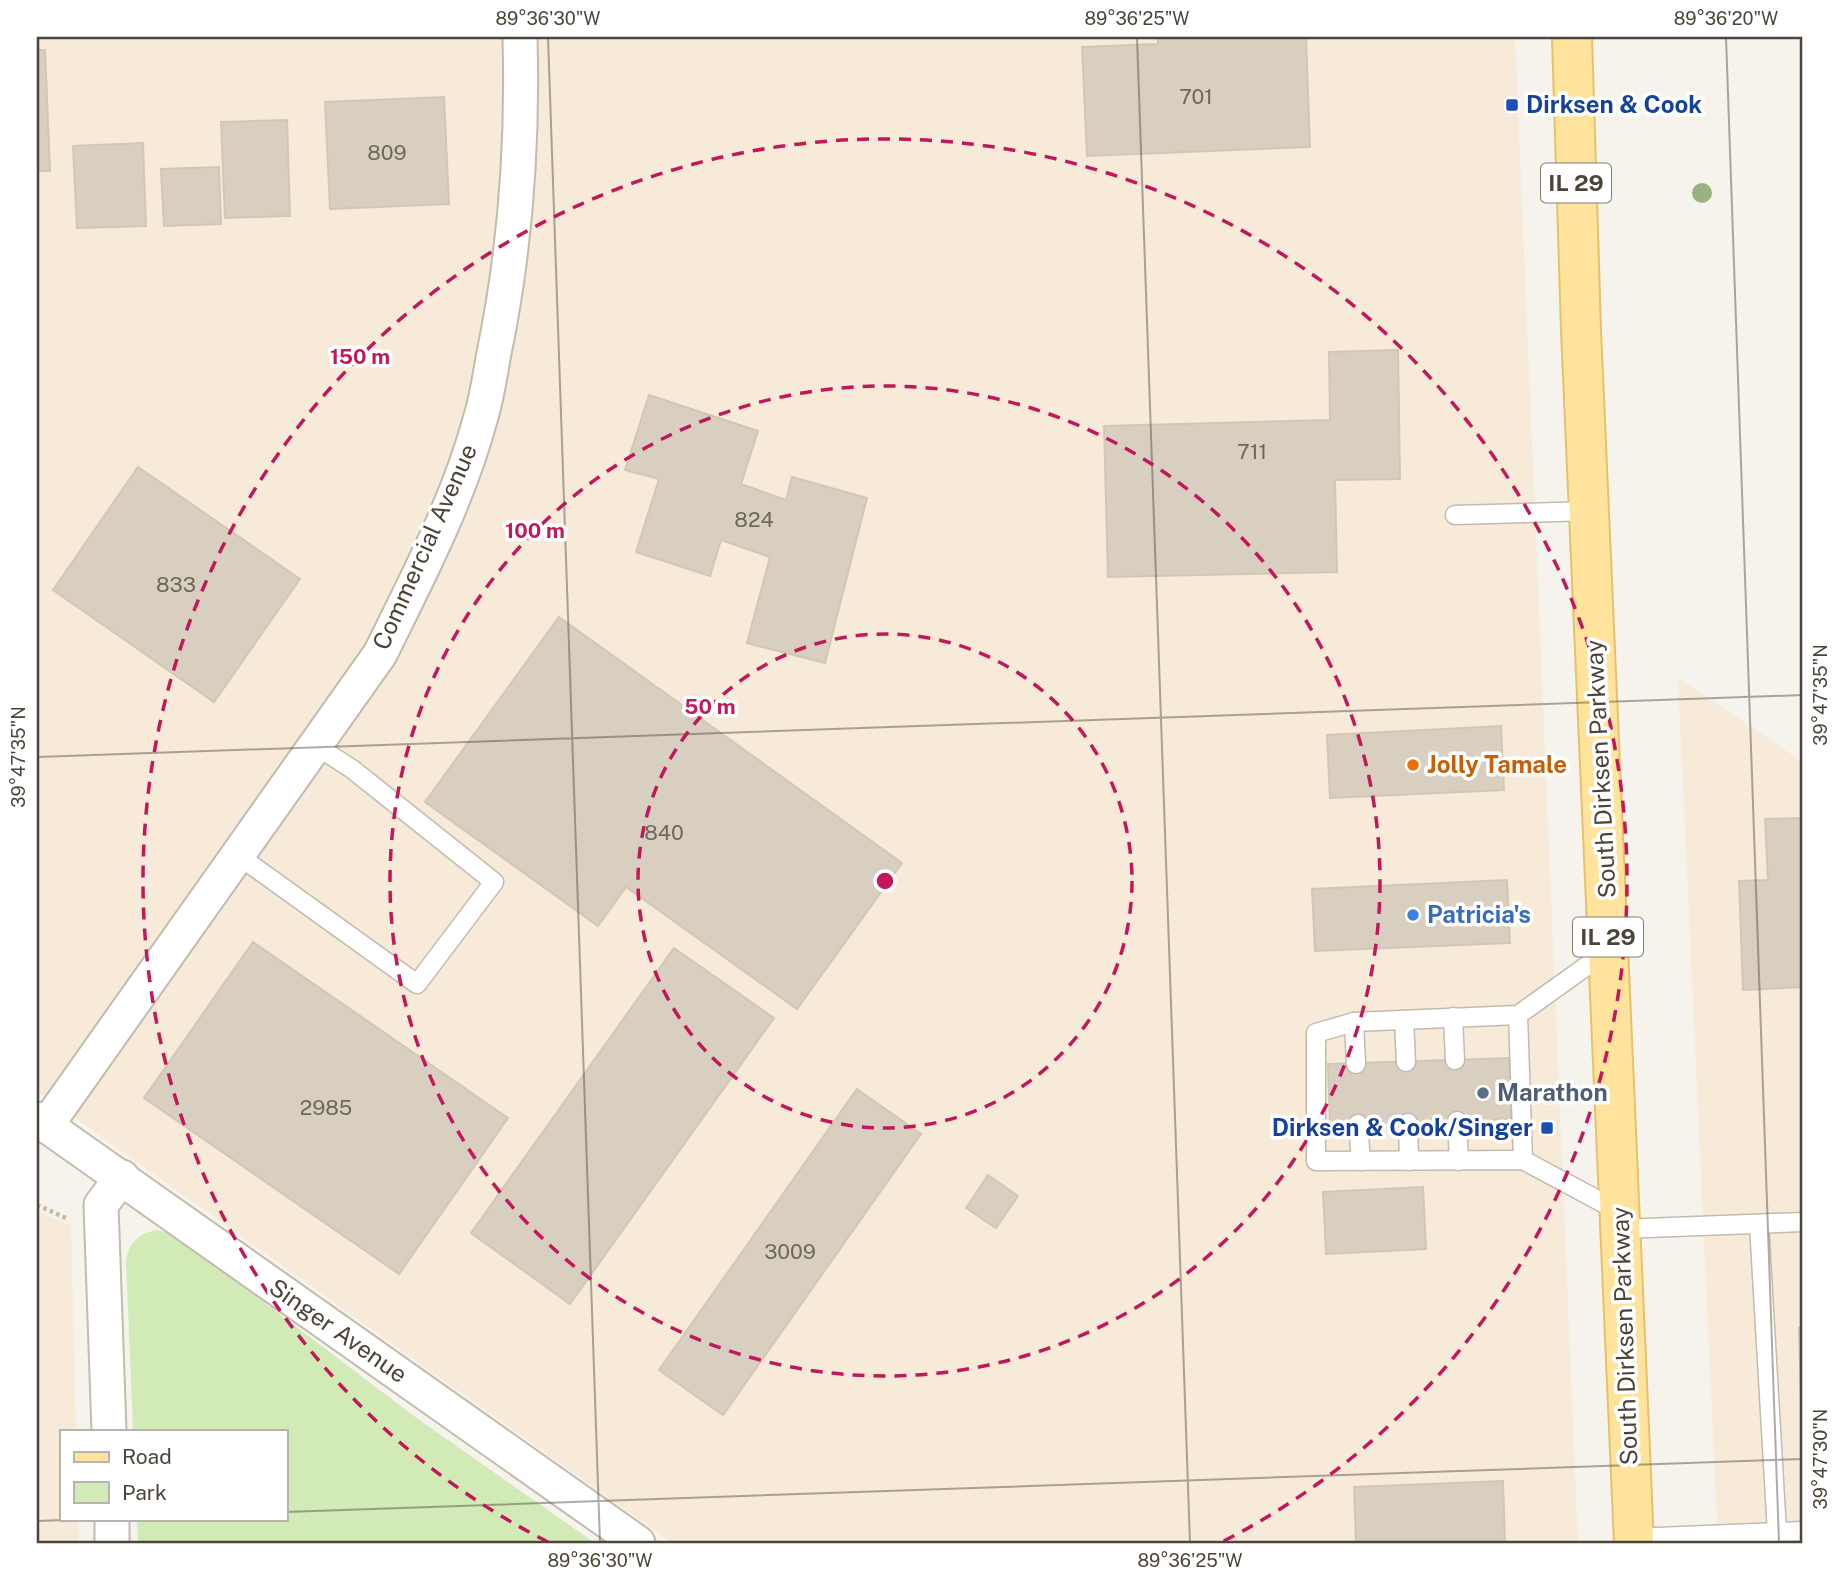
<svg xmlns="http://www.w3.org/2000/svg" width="1840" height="1580" viewBox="0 0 1840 1580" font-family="'Public Sans',sans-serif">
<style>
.commercial{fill:#f7ead8}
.green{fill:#d2eab5}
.building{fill:#d8cfc1;stroke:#d3c7b4;stroke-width:2}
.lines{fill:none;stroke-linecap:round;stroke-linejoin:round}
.lane-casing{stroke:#c2bbae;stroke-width:21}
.street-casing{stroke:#c2bbae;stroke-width:37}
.primary-casing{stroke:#e6c16a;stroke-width:42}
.path{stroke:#c4b79f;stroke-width:4.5;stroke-dasharray:3.5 3.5;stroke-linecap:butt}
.lane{stroke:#fff;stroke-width:18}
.street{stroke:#fff;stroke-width:33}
.primary{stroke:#ffe39c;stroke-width:38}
.tree{fill:#97b381}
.ticks{fill:none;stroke:#4b4439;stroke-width:2;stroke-opacity:0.45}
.ring{fill:none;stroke:#c2185b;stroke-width:3.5;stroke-dasharray:12 9}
.transit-dot{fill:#1a4fb4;stroke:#fff;stroke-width:2.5}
.food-dot{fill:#e8710a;stroke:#fff;stroke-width:2.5}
.shop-dot{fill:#3f7fe0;stroke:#fff;stroke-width:2.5}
.service-dot{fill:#5c6f8a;stroke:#fff;stroke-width:2.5}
.labels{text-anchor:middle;stroke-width:7;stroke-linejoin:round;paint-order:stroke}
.number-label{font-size:21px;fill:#6e675b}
.shield{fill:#fff;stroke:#817c74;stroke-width:2}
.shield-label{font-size:23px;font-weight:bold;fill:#4b4439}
.transit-label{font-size:24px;font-weight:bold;fill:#164399;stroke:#fff;text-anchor:start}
.street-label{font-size:24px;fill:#4b4439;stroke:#fff}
.food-label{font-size:24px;font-weight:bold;fill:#c56008;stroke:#fff;text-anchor:start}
.shop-label{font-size:24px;font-weight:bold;fill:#366cbe;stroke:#fff;text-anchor:start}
.service-label{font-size:24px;font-weight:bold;fill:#4e5e75;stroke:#fff;text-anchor:start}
.centre{fill:#c2185b;stroke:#fff;stroke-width:3.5}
.ring-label{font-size:21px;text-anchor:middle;font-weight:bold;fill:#c2185b;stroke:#fff;stroke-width:7;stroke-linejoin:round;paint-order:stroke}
.neatline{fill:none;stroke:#4b4439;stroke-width:2.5}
.ticks-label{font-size:18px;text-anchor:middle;fill:#4b4439}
</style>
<rect width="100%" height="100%" fill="#f6f3ec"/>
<g class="commercial">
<polygon points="37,37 1515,37 1578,1543 672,1543 37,1091"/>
<polygon points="1678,678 1803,762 1803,1543 1718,1543"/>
<polygon points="37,1211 71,1226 76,1431 61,1431 61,1519 78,1519 79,1543 37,1543"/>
</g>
<path class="green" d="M157,1230l12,3 22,14 227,172 177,124h-457l-1,-24h148v-88h-152l-7,-172c5,-18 12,-25 31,-29z"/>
<g class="building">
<polygon points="1158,37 1306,37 1310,147 1087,156 1082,47 1158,44"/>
<polygon points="37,50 45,50 50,171 37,171"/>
<polygon points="444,97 449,204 330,209 325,102"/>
<polygon points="287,120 290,216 225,218 221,122"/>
<polygon points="143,143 146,226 77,228 73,146"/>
<polygon points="219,167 221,224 164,226 161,169"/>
<polygon points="1398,350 1400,479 1335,480 1337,572 1108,577 1104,426 1330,420 1329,352"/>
<polygon points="649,395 758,431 741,484 786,500 792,477 867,498 825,663 747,643 770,557 721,540 710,576 636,552 659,479 625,470"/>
<polygon points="138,467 300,579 214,702 53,590"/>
<polygon points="559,617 902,863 797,1009 626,887 598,926 425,802"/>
<polygon points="1501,726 1504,790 1330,798 1327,735"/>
<polygon points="1803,818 1803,987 1743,990 1739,881 1768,880 1765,819"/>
<polygon points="1507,880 1510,943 1315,951 1312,889"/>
<polygon points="253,942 508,1118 399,1274 144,1098"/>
<polygon points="674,948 774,1018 570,1304 471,1233"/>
<polygon points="1509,1058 1511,1119 1330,1125 1328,1064"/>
<polygon points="857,1089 921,1134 723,1415 659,1370"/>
<polygon points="988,1175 1018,1196 996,1228 966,1208"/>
<polygon points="1423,1187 1426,1249 1326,1254 1323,1192"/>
<polygon points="1803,1327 1803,1403 1801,1403 1799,1328"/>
<polygon points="1503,1481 1505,1543 1356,1543 1354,1487"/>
</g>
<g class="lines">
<defs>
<g id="lane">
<polyline points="1455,515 1589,511"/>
<polyline points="239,856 417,984 494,882 352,769 315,745"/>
<polyline points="1609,950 1518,1015 1354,1022 1316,1033 1316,1161 1523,1160 1620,1212"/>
<polyline points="1518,1015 1523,1160"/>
<polyline points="1453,1017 1455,1060"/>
<polyline points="1404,1020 1406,1062"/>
<polyline points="1354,1022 1356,1064"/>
<polyline points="1457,1121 1459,1161"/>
<polyline points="1408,1123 1409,1161"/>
<polyline points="1358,1124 1361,1161"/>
<polyline points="1759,1224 1777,1532"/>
<polyline points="1620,1229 1803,1222"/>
<polyline points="1633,1538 1803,1531"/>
</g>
<g id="street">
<polyline points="37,1119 638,1543"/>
<path d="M46,1126l334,-472c37,-75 78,-153 100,-234 7,-22 10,-45 14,-67 22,-106 29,-209 26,-316"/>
<polyline points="109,1431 101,1205 122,1177"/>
<polyline points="112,1519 112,1543"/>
</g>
<polyline id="primary" points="1572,37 1581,330 1634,1543"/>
</defs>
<use href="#lane" class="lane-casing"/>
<use href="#street" class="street-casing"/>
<use href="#primary" class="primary-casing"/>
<polyline class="path" points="37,1205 68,1219"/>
<use href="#lane" class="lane"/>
<use href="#street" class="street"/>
<use href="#primary" class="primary"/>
</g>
<circle class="tree" cx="1702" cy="193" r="10"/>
<path class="ticks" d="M548,37l52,1506M1137,37l53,1506M1726,37l53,1506M37,757l1766,-62M285,1512l1518,-53M37,1521l54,-2"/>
<g class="ring">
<circle cx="885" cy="881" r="247"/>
<circle cx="885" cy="881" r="495"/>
<path d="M548 1542A742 742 0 1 1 1222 1542"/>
</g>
<g class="transit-dot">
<rect x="1505" y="98" width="14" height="14" rx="3.5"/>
<rect x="1540" y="1121" width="14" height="14" rx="3.5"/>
</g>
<circle class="food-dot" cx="1413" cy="765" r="7"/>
<circle class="shop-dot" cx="1413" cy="915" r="7"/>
<circle class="service-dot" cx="1483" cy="1093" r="7"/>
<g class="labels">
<g class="number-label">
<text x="1196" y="104">701</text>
<text x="387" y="160">809</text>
<text x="1252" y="459">711</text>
<text x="754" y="527">824</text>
<text x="176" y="592">833</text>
<text x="664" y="840">840</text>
<text x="326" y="1115">2985</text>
<text x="790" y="1259">3009</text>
</g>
<g class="shield">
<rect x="1541" y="163.5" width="70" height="39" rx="5"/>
<rect x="1573" y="917.5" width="70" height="39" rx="5"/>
</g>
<g class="shield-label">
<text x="1576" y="191">IL 29</text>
<text x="1608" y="945">IL 29</text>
</g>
<g class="transit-label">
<text x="1526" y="113">Dirksen &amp; Cook</text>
<text x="1533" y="1136" text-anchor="end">Dirksen &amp; Cook/Singer</text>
</g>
<g class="street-label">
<text transform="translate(425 547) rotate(-66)" y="8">Commercial Avenue</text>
<text transform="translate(1601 769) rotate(-93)" y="8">South Dirksen Parkway</text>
<text transform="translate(338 1331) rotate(35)" y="8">Singer Avenue</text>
<text transform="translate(1625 1336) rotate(-92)" y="8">South Dirksen Parkway</text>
</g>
<g class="food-label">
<text x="1427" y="773">Jolly Tamale</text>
</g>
<g class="shop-label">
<text x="1427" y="923">Patricia's</text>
</g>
<g class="service-label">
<text x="1497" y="1101">Marathon</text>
</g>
</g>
<circle cx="885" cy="881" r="10" class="centre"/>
<g class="ring-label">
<text x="360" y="364">150 m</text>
<text x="535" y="538">100 m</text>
<text x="710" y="714">50 m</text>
</g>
<rect width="1840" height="1580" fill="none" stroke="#ffffff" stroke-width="77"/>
<rect x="60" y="1430" width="228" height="91" fill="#ffffff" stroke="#b7b4b0" stroke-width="2"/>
<rect x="74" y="1452" width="35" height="10" fill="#ffe39c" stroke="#b7b4b0" stroke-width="2"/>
<text x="122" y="1464" font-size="21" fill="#4b4439">Road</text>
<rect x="74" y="1482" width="35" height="21" fill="#d2eab5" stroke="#b7b4b0" stroke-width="2"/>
<text x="122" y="1500" font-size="21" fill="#4b4439">Park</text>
<rect x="38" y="38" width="1763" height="1504" class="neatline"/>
<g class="ticks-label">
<text x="548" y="25">89°36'30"W</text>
<text x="1137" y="25">89°36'25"W</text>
<text x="1726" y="25">89°36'20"W</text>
<text transform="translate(1821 695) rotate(-90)" y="6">39°47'35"N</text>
<text transform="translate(19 757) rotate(-90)" y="6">39°47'35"N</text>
<text transform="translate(1821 1459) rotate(-90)" y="6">39°47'30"N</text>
<text x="600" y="1567">89°36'30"W</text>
<text x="1190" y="1567">89°36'25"W</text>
</g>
</svg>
